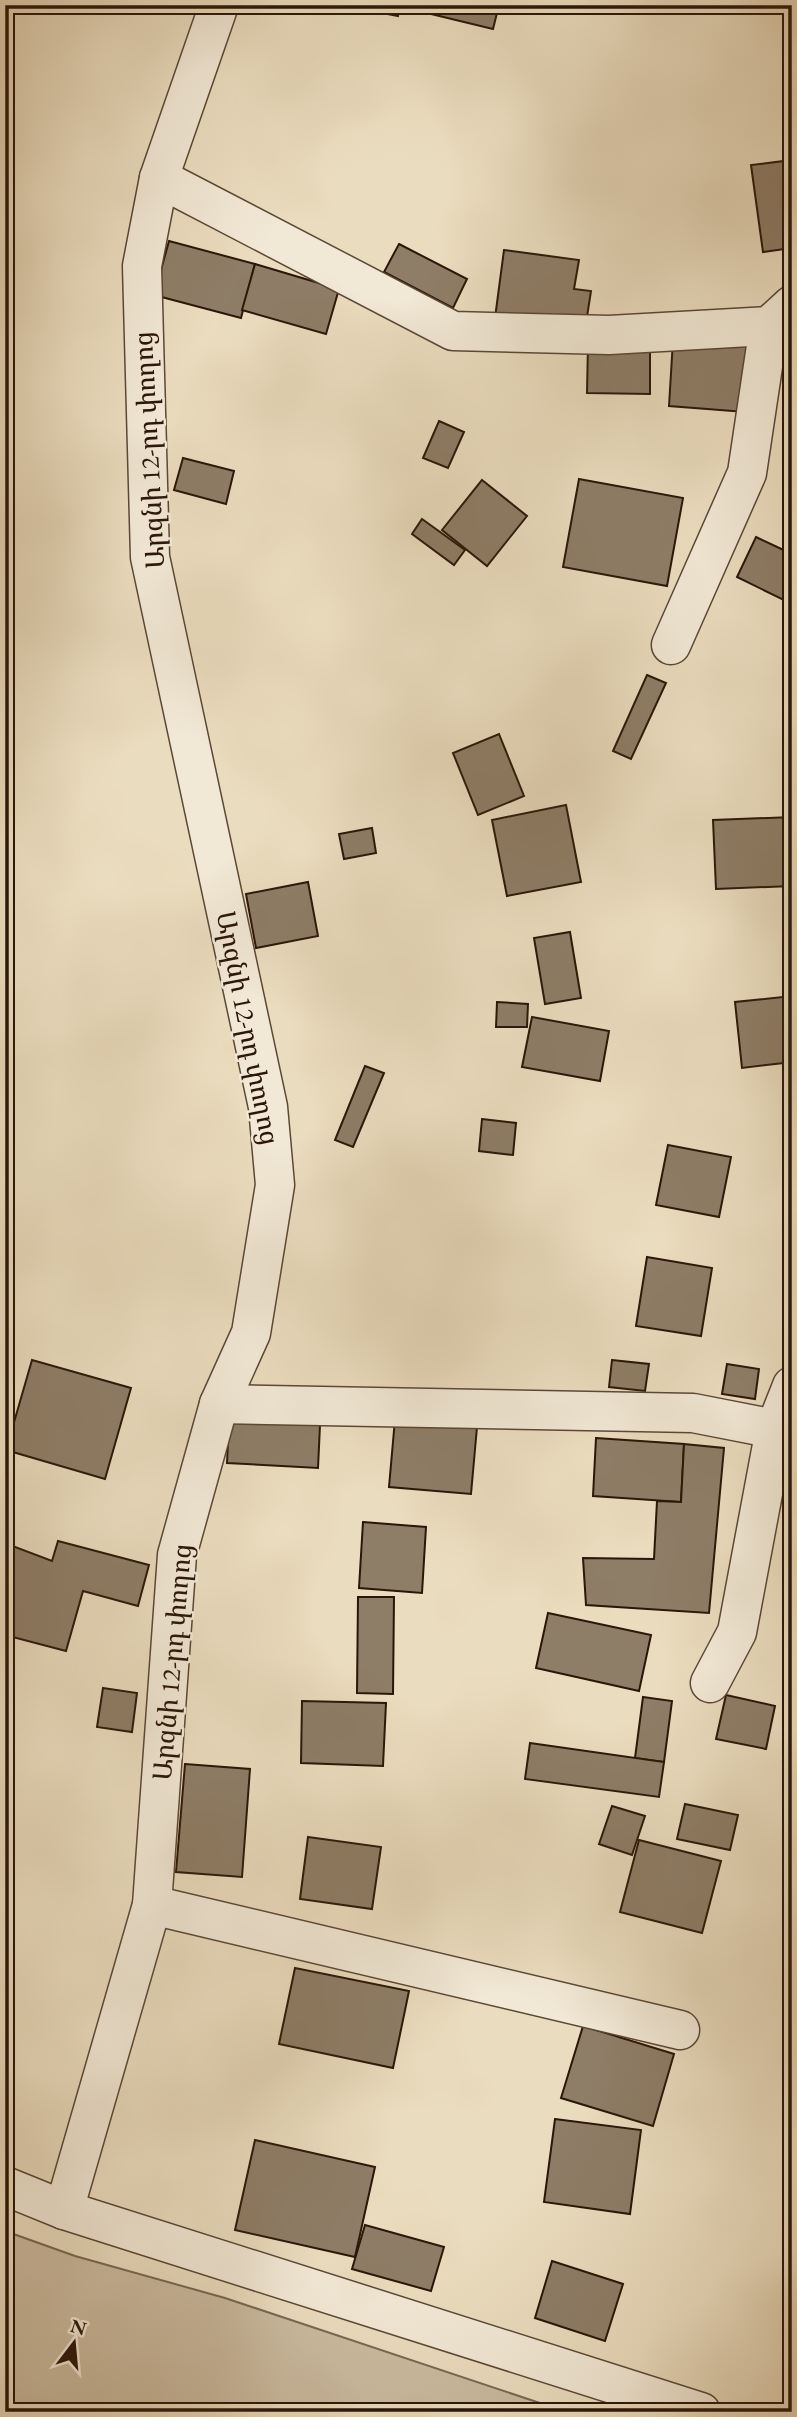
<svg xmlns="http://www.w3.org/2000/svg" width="797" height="2417" viewBox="0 0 797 2417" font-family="'EB Garamond','Noto Serif Armenian',serif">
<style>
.green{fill:#caba9f;stroke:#7a6854;stroke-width:2}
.building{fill:#8e7d67;stroke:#2b1609;stroke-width:2}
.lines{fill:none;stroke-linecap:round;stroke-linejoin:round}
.minor-casing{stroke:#5b4836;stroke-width:41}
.minor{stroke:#f1e8d5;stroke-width:38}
.labels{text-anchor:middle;stroke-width:5;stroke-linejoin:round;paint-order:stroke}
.street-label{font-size:26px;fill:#2b1609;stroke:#f1e8d5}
</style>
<rect width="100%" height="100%" fill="#eadcbe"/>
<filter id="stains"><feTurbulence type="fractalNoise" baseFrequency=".00286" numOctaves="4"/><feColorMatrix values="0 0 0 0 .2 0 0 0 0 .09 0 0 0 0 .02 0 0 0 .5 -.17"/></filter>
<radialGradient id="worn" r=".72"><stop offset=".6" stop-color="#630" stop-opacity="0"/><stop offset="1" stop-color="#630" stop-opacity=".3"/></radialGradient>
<polygon class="green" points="5,2231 75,2256 225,2298 567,2412 5,2412"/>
<g class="building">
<polygon points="342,5 400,5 398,16"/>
<polygon points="433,5 499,5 493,29 431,14"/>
<polygon points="792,160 792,248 763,252 751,165"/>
<polygon points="169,241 255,264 241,318 154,295"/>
<polygon points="399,244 467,279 453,308 384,272"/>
<polygon points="504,250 579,260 574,289 591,291 585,330 495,318"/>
<polygon points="255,264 339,289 326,334 242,310"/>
<polygon points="673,340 749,346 745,412 669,406"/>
<polygon points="588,344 650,346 650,394 587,393"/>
<polygon points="439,421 464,432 448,468 423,458"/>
<polygon points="183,458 234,471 226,504 174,490"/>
<polygon points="579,479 683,498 667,586 563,567"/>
<polygon points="482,480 527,516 487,566 442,530"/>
<polygon points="422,519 465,550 454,565 412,534"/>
<polygon points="756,537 792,554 792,604 737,577"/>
<polygon points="647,675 666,683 631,759 613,751"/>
<polygon points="499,734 524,796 478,815 453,753"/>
<polygon points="566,805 581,882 507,896 492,820"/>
<polygon points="792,817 792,886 716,889 713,820"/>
<polygon points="372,828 376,853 344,859 339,834"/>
<polygon points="308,882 318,936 256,948 246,894"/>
<polygon points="570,932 581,998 545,1004 534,938"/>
<polygon points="792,996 792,1062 742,1068 735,1002"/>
<polygon points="497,1002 528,1004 527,1027 496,1027"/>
<polygon points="532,1017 609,1031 600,1081 522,1067"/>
<polygon points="365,1066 384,1073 353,1147 335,1140"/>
<polygon points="482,1119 516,1123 513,1155 479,1151"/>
<polygon points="668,1145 731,1157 719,1217 656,1205"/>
<polygon points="647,1257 712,1268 701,1336 636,1326"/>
<polygon points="32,1360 131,1388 105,1479 6,1450"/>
<polygon points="612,1360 649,1364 645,1391 609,1387"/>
<polygon points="727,1364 759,1369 755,1399 722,1394"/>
<polygon points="395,1419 477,1427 471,1494 389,1487"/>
<polygon points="229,1421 320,1425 318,1468 227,1463"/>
<polygon points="596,1438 684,1444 681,1502 593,1496"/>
<polygon points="684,1444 724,1448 709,1613 586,1605 583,1558 654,1559 657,1501 681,1502"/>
<polygon points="363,1522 426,1527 422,1593 359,1588"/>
<polygon points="58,1541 149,1565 138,1606 83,1591 66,1651 5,1635 5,1559 10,1545 52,1561"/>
<polygon points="358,1597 394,1597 393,1694 357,1693"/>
<polygon points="548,1613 651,1635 639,1691 536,1668"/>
<polygon points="103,1688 137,1693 132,1732 97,1727"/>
<polygon points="726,1695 775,1706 766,1749 716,1739"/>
<polygon points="643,1697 672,1701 664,1762 635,1758"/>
<polygon points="302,1701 386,1703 383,1766 301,1763"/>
<polygon points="530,1743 664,1762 659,1797 525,1779"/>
<polygon points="185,1764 250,1769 242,1877 176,1872"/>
<polygon points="685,1804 738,1815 730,1850 677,1839"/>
<polygon points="612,1806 645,1816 632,1855 599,1844"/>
<polygon points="308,1837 381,1847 372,1909 300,1899"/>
<polygon points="639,1840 721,1861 702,1933 620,1912"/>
<polygon points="295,1968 409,1991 393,2068 279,2044"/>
<polygon points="583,2026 674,2054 653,2126 561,2098"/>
<polygon points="555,2119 641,2130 630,2214 544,2202"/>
<polygon points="255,2140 375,2167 355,2257 235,2230"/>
<polygon points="365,2225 444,2247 431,2291 352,2269"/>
<polygon points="552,2261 623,2284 605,2341 535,2318"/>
</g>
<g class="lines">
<defs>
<g id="minor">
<polyline points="159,178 453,331 609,335 769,326 792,305"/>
<polyline points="671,645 747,473 769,326"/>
<polyline points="219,1404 693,1413 775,1429"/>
<polyline points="710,1683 737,1632 775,1429 792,1386"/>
<polyline points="152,1905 680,2030"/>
<polyline points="5,2186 64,2210 701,2412"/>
<polyline points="64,2210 152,1905 177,1555 219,1404 251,1333 275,1185 268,1107 150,557 142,266 159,178 219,5"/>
</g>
</defs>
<use href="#minor" class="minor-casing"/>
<use href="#minor" class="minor"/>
</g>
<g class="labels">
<g class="street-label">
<text transform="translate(149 450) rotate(-93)" y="9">Արզնի 12-րդ փողոց</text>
<text transform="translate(248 1028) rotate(79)" y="9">Արզնի 12-րդ փողոց</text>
<text transform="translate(172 1662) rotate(-85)" y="9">Արզնի 12-րդ փողոց</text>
</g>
</g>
<rect width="797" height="2417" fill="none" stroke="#eadcbe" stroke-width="28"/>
<rect x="7" y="7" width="783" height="2403" fill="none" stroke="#2b1609" stroke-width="3.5"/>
<rect x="14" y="14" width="769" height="2389" fill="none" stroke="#2b1609" stroke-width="2"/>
<g transform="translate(74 2343) rotate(16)" stroke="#f1e8d5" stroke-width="5" paint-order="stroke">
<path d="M0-5L12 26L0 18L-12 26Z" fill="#2b1609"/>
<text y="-10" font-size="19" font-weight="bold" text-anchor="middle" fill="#2b1609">N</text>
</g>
<rect width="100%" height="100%" filter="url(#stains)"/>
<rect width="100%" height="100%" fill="url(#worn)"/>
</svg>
